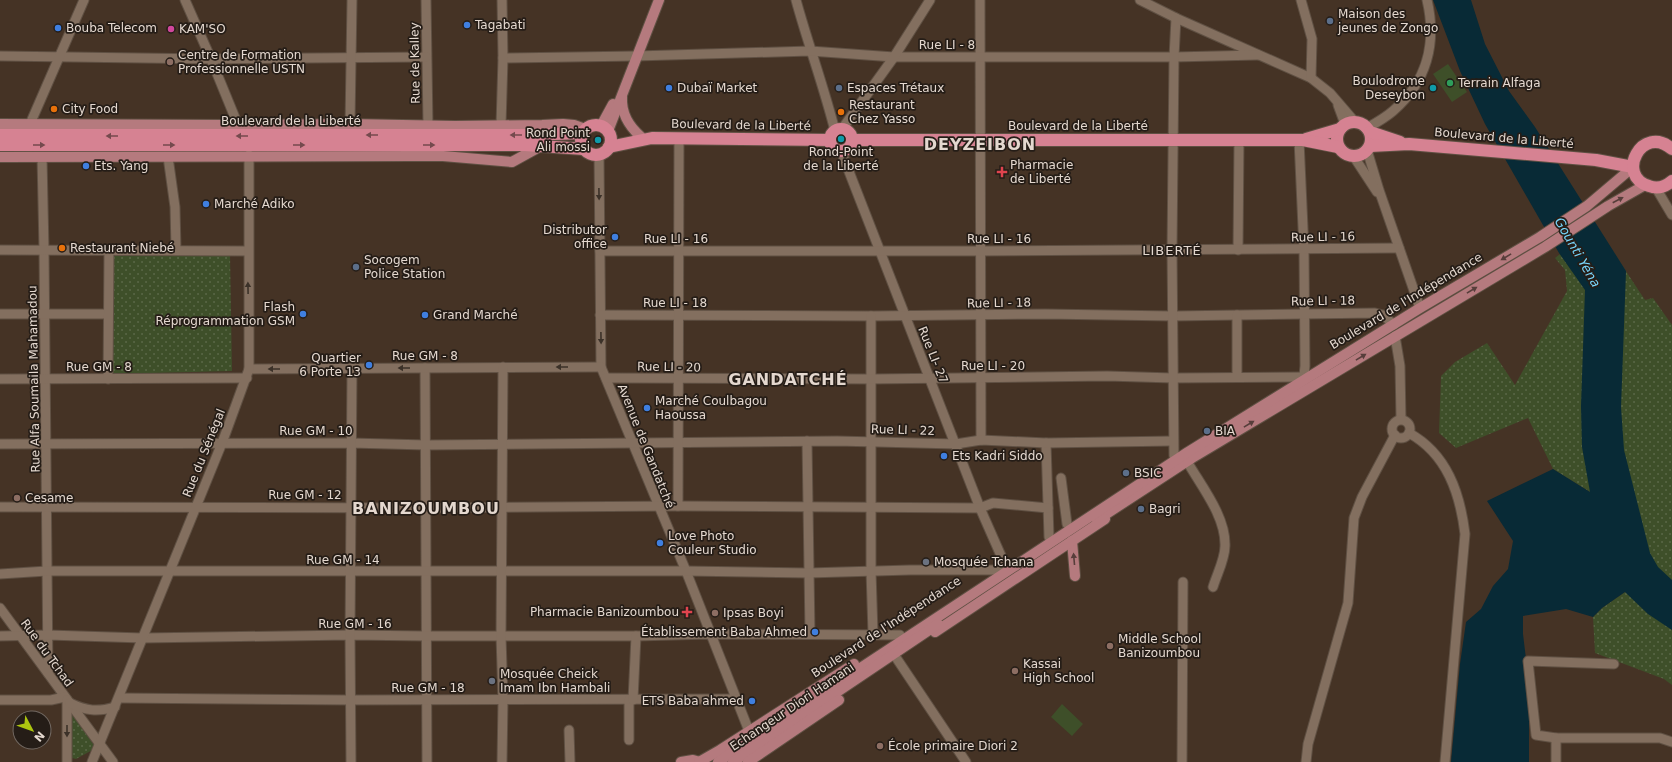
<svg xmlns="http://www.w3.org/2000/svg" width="1672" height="762" viewBox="0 0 1672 762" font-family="'DejaVu Sans',sans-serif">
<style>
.grass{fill:url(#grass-dots)}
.green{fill:#3e4f29}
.water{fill:#082a36}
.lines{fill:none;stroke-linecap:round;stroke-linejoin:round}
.minor-casing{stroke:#5f5043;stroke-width:11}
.major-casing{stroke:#5f5043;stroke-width:12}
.highway-casing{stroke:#5f5043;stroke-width:14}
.minor{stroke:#836f5f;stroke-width:9}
.major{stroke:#b57a7e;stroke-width:10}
.highway{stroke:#d68292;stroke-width:12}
.oneway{fill:#754a4e}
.oneway2{fill:#3c3229}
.oneway3{fill:#573e3b}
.service-dot{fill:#5c6f8a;stroke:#251d17;stroke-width:1.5}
.shop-dot{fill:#3f7fe0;stroke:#251d17;stroke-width:1.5}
.hotel-dot{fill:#d1479c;stroke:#251d17;stroke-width:1.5}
.education-dot{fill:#8d6e63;stroke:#251d17;stroke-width:1.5}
.leisure-dot{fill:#2e9e5b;stroke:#251d17;stroke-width:1.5}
.culture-dot{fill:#0f9aa8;stroke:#251d17;stroke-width:1.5}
.food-dot{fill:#e8710a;stroke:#251d17;stroke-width:1.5}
.health-dot{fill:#e0444e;stroke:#251d17;stroke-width:1.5}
.worship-dot{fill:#6b7280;stroke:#251d17;stroke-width:1.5}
.labels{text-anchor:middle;stroke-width:3.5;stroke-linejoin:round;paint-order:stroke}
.poi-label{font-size:12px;fill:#e4d8cf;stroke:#251d17;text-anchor:start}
.street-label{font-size:12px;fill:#e4d8cf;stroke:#251d17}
.neighbourhood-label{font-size:13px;letter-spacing:1px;fill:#e4d8cf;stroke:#251d17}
.water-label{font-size:13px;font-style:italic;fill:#77d5fb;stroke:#251d17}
.district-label{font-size:16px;font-weight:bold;letter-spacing:1px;fill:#e4d8cf;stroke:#251d17}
</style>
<defs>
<pattern id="grass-dots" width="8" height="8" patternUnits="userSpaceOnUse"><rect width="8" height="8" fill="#3e4f29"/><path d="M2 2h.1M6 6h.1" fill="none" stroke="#5a6847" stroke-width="1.8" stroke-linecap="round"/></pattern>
</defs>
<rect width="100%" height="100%" fill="#453325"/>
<g class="grass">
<polygon points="1596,226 1645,300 1653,298 1672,325 1672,685 1664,679 1595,653 1593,617 1602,608 1625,592 1590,492 1553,469 1528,418 1456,448 1439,433 1441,376 1455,362 1487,343 1515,385 1567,291 1565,270 1555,258"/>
<polygon points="230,254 232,371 112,374 110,256"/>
<polygon points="73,715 96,748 76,759 72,758 72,716"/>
</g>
<g class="green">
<polygon points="1448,64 1467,92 1452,102 1433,74"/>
<polygon points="1062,704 1083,724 1072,736 1051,717"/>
</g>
<polygon class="water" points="1433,0 1471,0 1485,44 1509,91 1535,127 1626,271 1621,407 1624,450 1650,553 1658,567 1672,580 1672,630 1648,614 1625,592 1602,608 1593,617 1566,609 1523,616 1523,634 1529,684 1529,762 1451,762 1460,664 1466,622 1481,609 1493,586 1508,569 1513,541 1487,501 1553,469 1590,492 1582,447 1581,406 1585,290 1559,253 1485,124 1460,71"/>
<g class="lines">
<defs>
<g id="minor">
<polyline points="185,0 211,59 238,125"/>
<polyline points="426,0 428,125"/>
<path d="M796,0c12,44 28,87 39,131"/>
<polyline points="980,0 981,440"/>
<polyline points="1140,0 1176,18 1311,78 1330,93 1355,122"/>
<polyline points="1301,0 1312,39 1311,78"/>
<polyline points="0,56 211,59 426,57"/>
<polyline points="503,58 636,56 810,51 894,57 1174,57 1258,55"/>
<polyline points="1338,105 1345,124"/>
<polyline points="30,124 84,0"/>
<polyline points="350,124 352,0"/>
<polyline points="501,125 503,58 502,0"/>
<path d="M1367,128c9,-5 18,-10 26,-17 34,-29 44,-68 34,-111"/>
<polyline points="842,129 894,57 930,0"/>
<polyline points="1299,140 1304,250 1305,366 1304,375 1300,381"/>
<polyline points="1367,150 1379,190 1420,308"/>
<polyline points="841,151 980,508 1006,567"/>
<polyline points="599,155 601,367 686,571 749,731"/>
<polyline points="42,157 44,250 48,673"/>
<polyline points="168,157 175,207 176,249"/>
<polyline points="1354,157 1377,192"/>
<polyline points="1656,188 1672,215"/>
<polyline points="0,250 248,251"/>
<polyline points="1238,250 1239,140"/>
<polyline points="600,251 980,251 1399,248"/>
<polyline points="0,314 108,314"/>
<polyline points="600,315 871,316 1045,314 1173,316 1375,313 1383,315 1394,325"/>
<polyline points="1237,315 1237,377"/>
<polyline points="871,316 871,571 873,634"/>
<polyline points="1395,336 1400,366 1401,419"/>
<polyline points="425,368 427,762"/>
<polyline points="249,369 601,367"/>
<polyline points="606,378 871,379 1107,376 1173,378 1303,377"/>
<polyline points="0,379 247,378"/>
<polyline points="108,379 109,250"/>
<circle cx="1401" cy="429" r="9"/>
<path d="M1409,433c38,21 51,60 56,101l-20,228"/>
<polyline points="807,441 810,634"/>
<polyline points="1046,443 1049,537"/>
<polyline points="0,444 351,443 426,445 837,441 956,444 981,440 1046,443 1173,441"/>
<polyline points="1174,456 1172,250 1174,57 1176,18"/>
<path d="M1188,463c14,24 38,54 37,83 0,13 -8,28 -12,41"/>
<polyline points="1061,478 1067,524"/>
<polyline points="678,506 679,138"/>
<polyline points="0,507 426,508 678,506 980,508 993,503 1048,508"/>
<polyline points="0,574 47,571 686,571 808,573 910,570 1001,570"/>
<polyline points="0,608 113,762"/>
<polyline points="0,636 48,635 143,638 350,635 426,636 636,636 710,634 900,635"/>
<polyline points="897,659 966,762"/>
<polyline points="1614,664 1528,661 1536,735 1556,738 1660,738 1672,742"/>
<polyline points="119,698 350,700 737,699"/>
<polyline points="0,700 51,700 65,697"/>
<polyline points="67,700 67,762"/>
<polyline points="629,700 629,740"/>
<polyline points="633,700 636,636"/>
<path d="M70,703c16,8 28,9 45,4"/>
<polyline points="569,730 570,762"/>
<polyline points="1556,738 1556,762"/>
<polyline points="92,762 222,443 249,369 249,155"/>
<polyline points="351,762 350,635 352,369"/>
<polyline points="502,762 503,700 501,636 503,367"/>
<polyline points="1182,762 1183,582"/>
<polyline points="1306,762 1308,744 1348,603 1354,518 1362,497 1395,435"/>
</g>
<g id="major">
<path d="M622,97c-1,17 7,29 19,40"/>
<polyline points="0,124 238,125 350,124 455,126 542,125 563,124 574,125 585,129"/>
<polyline points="601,126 613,104"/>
<polyline points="608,131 659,0"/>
<polyline points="0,157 412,156 443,156 512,162 541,146"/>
<polyline points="1097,520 1192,458 1545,247 1608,206 1645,185"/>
<polyline points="1072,541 1075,576"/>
<polyline points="935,632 1105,519"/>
<polyline points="681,762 693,760 700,762"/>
<polyline points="699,762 720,750 854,664"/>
<polyline points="718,762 1188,452 1420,308 1540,237 1587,206 1633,167"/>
<polyline points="733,762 938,624"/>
<polyline points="748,762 839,700"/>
</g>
<g id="highway">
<circle cx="1354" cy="139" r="17"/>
<circle cx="596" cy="140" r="15"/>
<circle cx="841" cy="140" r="11"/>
<polyline points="1370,132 1400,142"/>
<polyline points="0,135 525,135 583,133"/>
<polyline points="1306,139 1340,129"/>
<polyline points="853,140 1303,140 1338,147"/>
<polyline points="0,145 525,145 584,149"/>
<polyline points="1370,146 1409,144 1596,160 1633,167"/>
<polyline points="609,147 652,138 830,140"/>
<path d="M1672,149c-30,-26 -57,27 -23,37 8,3 16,1 23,-5"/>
</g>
</defs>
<use href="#minor" class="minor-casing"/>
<use href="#major" class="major-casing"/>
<use href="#highway" class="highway-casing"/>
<use href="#minor" class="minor"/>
<use href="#major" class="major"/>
<use href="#highway" class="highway"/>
</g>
<defs><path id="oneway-solid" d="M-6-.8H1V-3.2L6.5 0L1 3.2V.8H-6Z"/></defs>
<g class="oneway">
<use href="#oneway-solid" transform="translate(372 135) rotate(180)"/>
<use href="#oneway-solid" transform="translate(516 135) rotate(180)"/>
<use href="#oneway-solid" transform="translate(112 136) rotate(-180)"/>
<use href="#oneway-solid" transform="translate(242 136) rotate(-180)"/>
<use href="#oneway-solid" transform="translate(39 145)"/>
<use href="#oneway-solid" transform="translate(169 145)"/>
<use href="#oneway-solid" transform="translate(299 145)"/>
<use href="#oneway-solid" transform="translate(429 145)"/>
</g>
<g class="oneway2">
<use href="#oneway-solid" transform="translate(599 194) rotate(89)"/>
<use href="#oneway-solid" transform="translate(248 288) rotate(-91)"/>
<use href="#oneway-solid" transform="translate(601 338) rotate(89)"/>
<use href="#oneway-solid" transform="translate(562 367) rotate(180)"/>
<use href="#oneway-solid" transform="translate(404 368) rotate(180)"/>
<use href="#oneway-solid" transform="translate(274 369) rotate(180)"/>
<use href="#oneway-solid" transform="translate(67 731) rotate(90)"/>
</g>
<g class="oneway3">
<use href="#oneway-solid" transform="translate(1618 200) rotate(-28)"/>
<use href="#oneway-solid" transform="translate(1506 257) rotate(149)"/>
<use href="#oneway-solid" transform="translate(1472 290) rotate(-31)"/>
<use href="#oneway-solid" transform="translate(1361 357) rotate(-31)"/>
<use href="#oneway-solid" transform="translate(1249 424) rotate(-31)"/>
<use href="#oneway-solid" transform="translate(1074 559) rotate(-95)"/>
</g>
<g class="service-dot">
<circle cx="1330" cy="21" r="4"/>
<circle cx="839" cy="88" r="4"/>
<circle cx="356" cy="267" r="4"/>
<circle cx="1207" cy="431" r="4"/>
<circle cx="1126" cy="473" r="4"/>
<circle cx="1141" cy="509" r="4"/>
</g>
<g class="shop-dot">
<circle cx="467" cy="25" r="4"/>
<circle cx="58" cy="28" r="4"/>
<circle cx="669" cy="88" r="4"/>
<circle cx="86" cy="166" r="4"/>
<circle cx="206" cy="204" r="4"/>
<circle cx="615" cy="237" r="4"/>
<circle cx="303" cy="314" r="4"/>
<circle cx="425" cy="315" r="4"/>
<circle cx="369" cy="365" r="4"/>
<circle cx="647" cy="408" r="4"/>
<circle cx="944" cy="456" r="4"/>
<circle cx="660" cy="543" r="4"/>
<circle cx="815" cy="632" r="4"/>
<circle cx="752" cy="701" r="4"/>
</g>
<circle class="hotel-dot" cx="171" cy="29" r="4"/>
<g class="education-dot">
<circle cx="170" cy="62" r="4"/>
<circle cx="17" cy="498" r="4"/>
<circle cx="715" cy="613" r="4"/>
<circle cx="1110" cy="646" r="4"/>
<circle cx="1015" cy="671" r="4"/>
<circle cx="880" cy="746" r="4"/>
</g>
<circle class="leisure-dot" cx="1450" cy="83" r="4"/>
<g class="culture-dot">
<circle cx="1433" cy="88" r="4"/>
<circle cx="841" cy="139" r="4"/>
<circle cx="598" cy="140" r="4"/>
</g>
<g class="food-dot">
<circle cx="54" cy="109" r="4"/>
<circle cx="841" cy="112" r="4"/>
<circle cx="62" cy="248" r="4"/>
</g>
<g class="health-dot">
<path d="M1000 166h4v4h4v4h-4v4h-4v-4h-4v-4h4z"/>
<path d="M685 606h4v4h4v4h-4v4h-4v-4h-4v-4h4z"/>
</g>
<g class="worship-dot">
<circle cx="926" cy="562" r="4"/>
<circle cx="492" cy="681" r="4"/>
</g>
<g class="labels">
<g class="poi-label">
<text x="1338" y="18">Maison des<tspan x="1338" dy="14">jeunes de Zongo</tspan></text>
<text x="475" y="29">Tagabati</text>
<text x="66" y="32">Bouba Telecom</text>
<text x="179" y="33">KAM'SO</text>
<text x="178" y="59">Centre de Formation<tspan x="178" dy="14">Professionnelle USTN</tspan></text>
<text x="1425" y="85" text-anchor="end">Boulodrome<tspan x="1425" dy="14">Deseybon</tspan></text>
<text x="1458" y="87">Terrain Alfaga</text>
<text x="677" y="92">Dubaï Market</text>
<text x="847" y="92">Espaces Trétaux</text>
<text x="849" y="109">Restaurant<tspan x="849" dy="14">Chez Yasso</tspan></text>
<text x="62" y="113">City Food</text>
<text x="590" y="137" text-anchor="end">Rond Point<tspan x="590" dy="14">Ali mossi</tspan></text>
<text x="841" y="156" text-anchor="middle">Rond-Point<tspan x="841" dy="14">de la Liberté</tspan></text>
<text x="1010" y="169">Pharmacie<tspan x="1010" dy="14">de Liberté</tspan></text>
<text x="94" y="170">Ets. Yang</text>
<text x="214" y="208">Marché Adiko</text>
<text x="607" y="234" text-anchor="end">Distributor<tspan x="607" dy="14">office</tspan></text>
<text x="70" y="252">Restaurant Niebé</text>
<text x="364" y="264">Socogem<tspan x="364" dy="14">Police Station</tspan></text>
<text x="295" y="311" text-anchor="end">Flash<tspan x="295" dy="14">Réprogrammation GSM</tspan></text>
<text x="433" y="319">Grand Marché</text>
<text x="361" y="362" text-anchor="end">Quartier<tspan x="361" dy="14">6 Porte 13</tspan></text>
<text x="655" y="405">Marché Coulbagou<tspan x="655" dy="14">Haoussa</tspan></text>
<text x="1215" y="435">BIA</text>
<text x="952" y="460">Ets Kadri Siddo</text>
<text x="1134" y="477">BSIC</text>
<text x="25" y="502">Cesame</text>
<text x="1149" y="513">Bagri</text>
<text x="668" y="540">Love Photo<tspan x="668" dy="14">Couleur Studio</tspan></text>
<text x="934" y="566">Mosquée Tchana</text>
<text x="679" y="616" text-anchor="end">Pharmacie Banizoumbou</text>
<text x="723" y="617">Ipsas Boyi</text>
<text x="807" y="636" text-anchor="end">Établissement Baba Ahmed</text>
<text x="1118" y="643">Middle School<tspan x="1118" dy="14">Banizoumbou</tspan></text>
<text x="1023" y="668">Kassai<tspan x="1023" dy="14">High School</tspan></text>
<text x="500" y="678">Mosquée Cheick<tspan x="500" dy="14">Imam Ibn Hambali</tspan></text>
<text x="744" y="705" text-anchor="end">ETS Baba ahmed</text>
<text x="888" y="750">École primaire Diori 2</text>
</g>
<g class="street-label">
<text x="947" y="49">Rue LI - 8</text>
<text transform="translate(415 63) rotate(-91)" y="4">Rue de Kalley</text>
<text x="291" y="125">Boulevard de la Liberté</text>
<text transform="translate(741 125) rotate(1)" y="4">Boulevard de la Liberté</text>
<text x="1078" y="130">Boulevard de la Liberté</text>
<text transform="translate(1504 138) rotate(5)" y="4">Boulevard de la Liberté</text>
<text transform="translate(1323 237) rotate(-1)" y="4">Rue LI - 16</text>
<text x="676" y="243">Rue LI - 16</text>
<text x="999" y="243">Rue LI - 16</text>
<text transform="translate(1323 301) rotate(-1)" y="4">Rue LI - 18</text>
<text transform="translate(1406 301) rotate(-31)" y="4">Boulevard de l'Indépendance</text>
<text x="675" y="307">Rue LI - 18</text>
<text transform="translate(999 303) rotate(-1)" y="4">Rue LI - 18</text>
<text transform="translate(933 355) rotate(68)" y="4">Rue LI- 27</text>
<text x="425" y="360">Rue GM - 8</text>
<text x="993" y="370">Rue LI - 20</text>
<text x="99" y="371">Rue GM - 8</text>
<text transform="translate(669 367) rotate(1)" y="4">Rue LI - 20</text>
<text transform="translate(34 379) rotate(-91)" y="4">Rue Alfa Soumaila Mahamadou</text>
<text transform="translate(903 430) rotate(2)" y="4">Rue LI - 22</text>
<text x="316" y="435">Rue GM - 10</text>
<text transform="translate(646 446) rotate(68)" y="4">Avenue de Gandatché</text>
<text transform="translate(204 453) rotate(-68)" y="4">Rue du Sénégal</text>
<text x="305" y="499">Rue GM - 12</text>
<text x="343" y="564">Rue GM - 14</text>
<text x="355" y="628">Rue GM - 16</text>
<text transform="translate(886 627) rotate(-33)" y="4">Boulevard de l'Indépendance</text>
<text transform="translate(47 653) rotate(54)" y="4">Rue du Tchad</text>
<text x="428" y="692">Rue GM - 18</text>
<text transform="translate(792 707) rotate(-34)" y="4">Echangeur Diori Hamani</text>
</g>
<g class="neighbourhood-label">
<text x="1172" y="255">LIBERTÉ</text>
</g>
<g class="water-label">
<text transform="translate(1578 252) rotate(60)" y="5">Gounti Yéna</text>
</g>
<g class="district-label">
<text x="980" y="150">DEYZEIBON</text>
<text x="788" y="385">GANDATCHÉ</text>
<text x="426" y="514">BANIZOUMBOU</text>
</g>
</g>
<g transform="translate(32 730) rotate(131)"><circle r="19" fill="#251d17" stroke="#716861"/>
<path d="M0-3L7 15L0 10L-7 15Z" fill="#adc610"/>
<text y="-6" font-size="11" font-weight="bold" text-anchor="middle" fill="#e4d8cf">N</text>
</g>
</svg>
